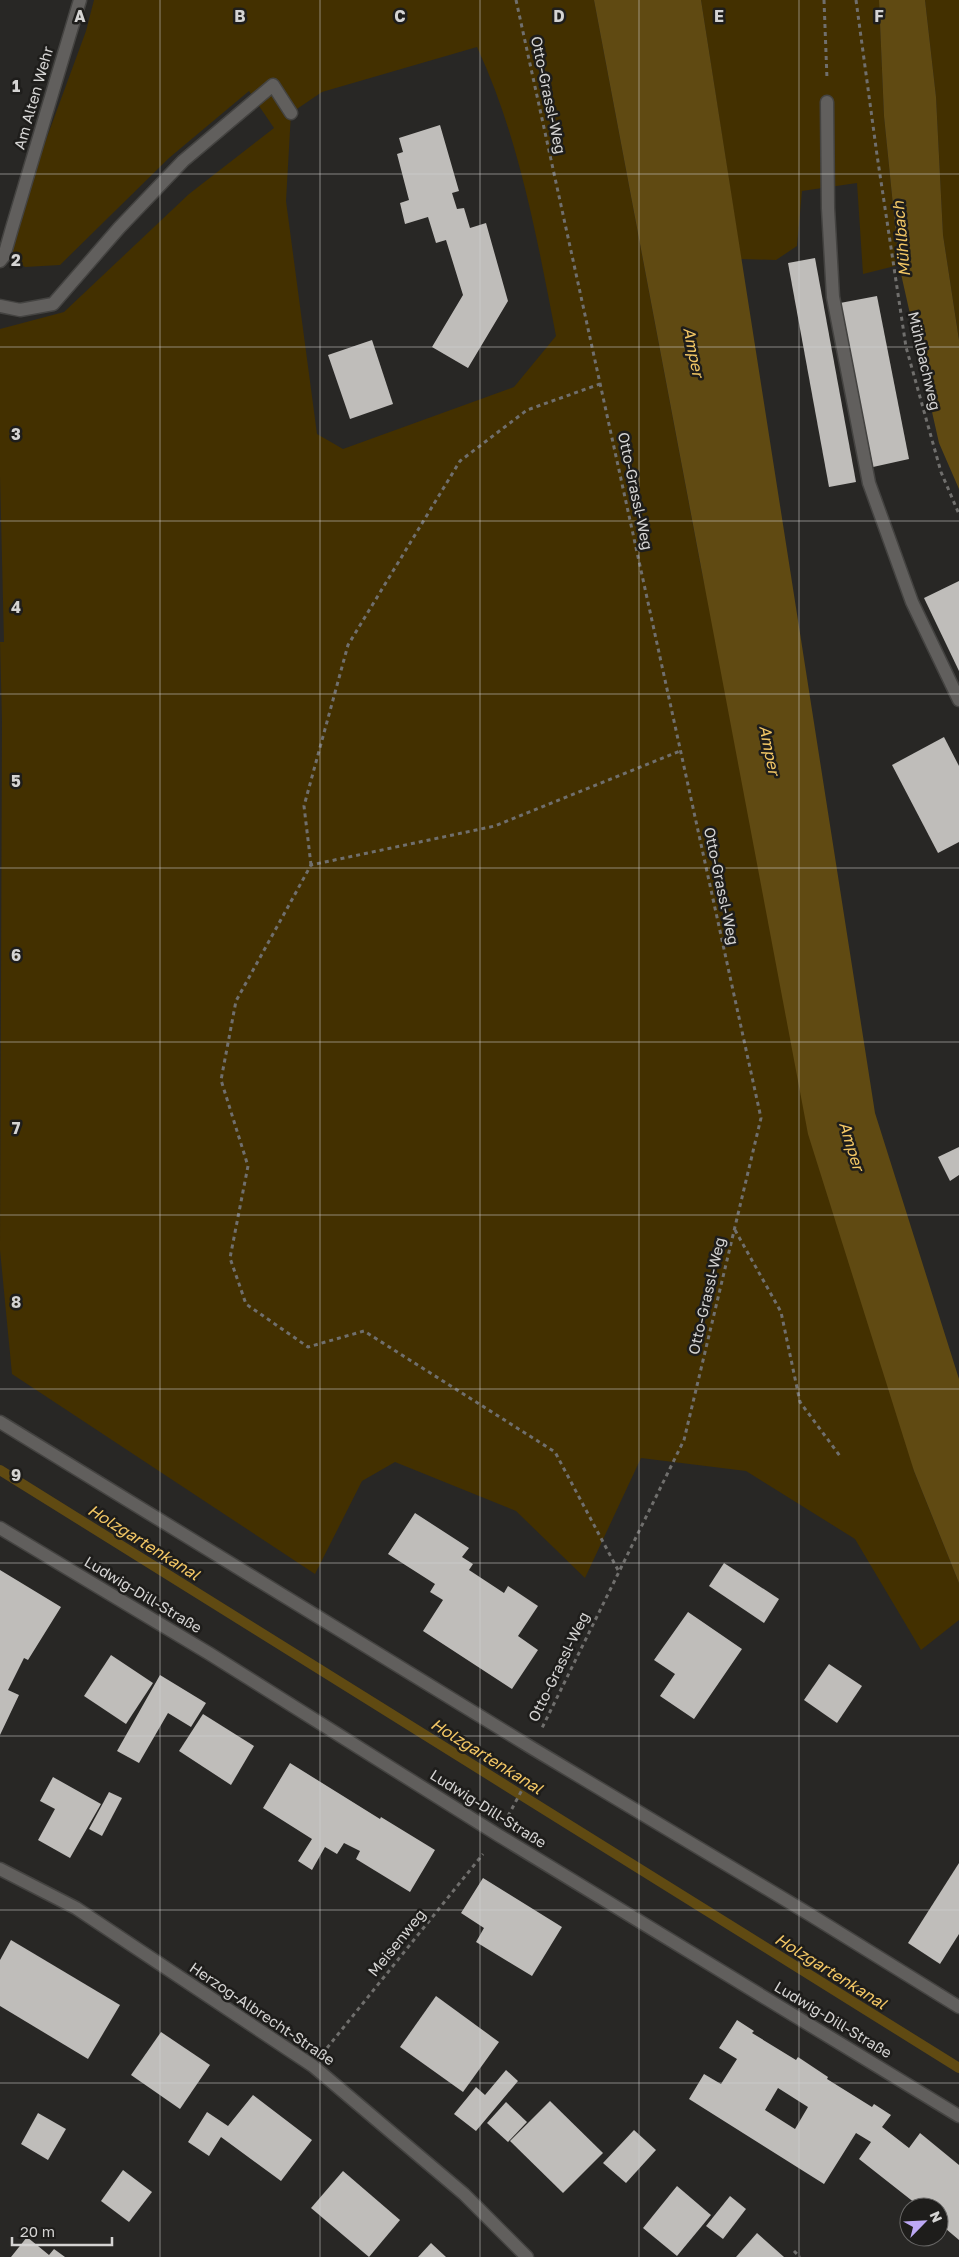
<svg xmlns="http://www.w3.org/2000/svg" width="959" height="2257" viewBox="0 0 959 2257" font-family="'Golos Text',sans-serif">
<style>
.green{fill:#433000;fill-rule:evenodd}
.water{fill:#604a12}
.lines{fill:none;stroke-linecap:round;stroke-linejoin:round}
.stream{stroke:#604a12;stroke-width:10}
.building{fill:#bfbdba;fill-rule:evenodd}
.service-casing{stroke:#444341;stroke-width:15}
.minor-casing{stroke:#444341;stroke-width:15}
.path{stroke:#706f6d;stroke-width:3;stroke-dasharray:4 4;stroke-linecap:butt}
.service{stroke:#615f5d;stroke-width:12}
.minor{stroke:#615f5d;stroke-width:12}
.grid{fill:none;stroke:#d5d4d3;stroke-width:1;stroke-opacity:0.55}
.labels{text-anchor:middle;stroke-width:5;stroke-linejoin:round;paint-order:stroke}
.street-label{font-size:15px;fill:#d5d4d3;stroke:#1e1d1b}
.water-label{font-size:16px;font-style:italic;fill:#f3c765;stroke:#1e1d1b}
.grid-label{font-size:16px;text-anchor:middle;font-weight:bold;fill:#d5d4d3;stroke:#1e1d1b;stroke-width:5;stroke-linejoin:round;paint-order:stroke}
</style>
<rect width="100%" height="100%" fill="#282725"/>
<g class="green">
<path d="M94,0h500l108,573 212,898 45,112v37l-38,30 -66,-111 -109,-68 -105,-13 -56,120 -69,-67 -121,-49 -33,19 -47,93 -303,-200 -12,-124 2,-530 -2,-78h4l-4,-166v-147l64,-17 125,-118 85,-66 -25,-37 -80,67 -109,107 -35,2 -15,-11 1,-21 75,-204zM477,47c42,90 60,191 79,289l-42,51 -171,62 -26,-15 -31,-233 5,-88 31,-21z"/>
<polygon points="701,0 879,0 884,116 899,265 863,274 857,183 802,191 797,246 776,260 741,259"/>
<polygon points="925,0 959,0 959,340 943,235 936,97"/>
</g>
<g class="water">
<polygon points="594,0 701,0 875,1113 959,1379 959,1583 914,1471 808,1134"/>
<polygon points="879,0 925,0 936,97 943,235 959,340 959,489 939,443 899,265 884,116"/>
</g>
<g class="lines">
<polyline class="stream" points="0,1470 959,2068"/>
</g>
<g class="building">
<polygon points="440,125 459,191 452,193 457,209 464,208 470,228 486,223 508,301 468,368 432,347 463,295 446,240 436,243 428,217 405,224 400,203 409,200 397,154 403,152 399,138"/>
<polygon points="815,258 856,482 829,487 788,263"/>
<polygon points="877,296 909,459 873,467 840,303"/>
<polygon points="372,340 393,404 350,419 328,355"/>
<polygon points="959,581 959,671 924,598"/>
<polygon points="944,737 959,766 959,842 938,853 892,765"/>
<polygon points="959,1147 959,1175 950,1181 938,1157"/>
<polygon points="415,1513 469,1548 462,1557 473,1564 469,1570 504,1593 508,1586 538,1606 518,1636 538,1650 512,1689 423,1631 443,1600 430,1592 435,1584 388,1554"/>
<polygon points="724,1563 779,1599 764,1623 709,1586"/>
<polygon points="0,1570 61,1607 28,1660 24,1658 8,1690 19,1695 0,1735"/>
<polygon points="688,1612 742,1649 694,1719 660,1696 675,1674 654,1660"/>
<polygon points="111,1655 153,1683 126,1724 84,1696"/>
<polygon points="829,1664 862,1686 837,1723 804,1700"/>
<polygon points="160,1675 206,1703 191,1727 168,1713 139,1763 117,1751"/>
<polygon points="203,1714 254,1746 231,1785 179,1751"/>
<polygon points="290,1763 380,1819 381,1817 435,1850 410,1892 356,1859 360,1851 344,1843 337,1854 325,1847 312,1870 298,1861 312,1839 263,1808"/>
<polygon points="53,1777 101,1804 70,1858 38,1840 55,1809 40,1801"/>
<polygon points="109,1792 122,1798 102,1836 89,1829"/>
<polygon points="959,1863 959,1934 940,1964 908,1943"/>
<polygon points="483,1878 562,1927 532,1976 476,1942 484,1928 461,1913"/>
<polygon points="11,1940 120,2005 88,2059 0,2006 0,1960"/>
<polygon points="436,1996 499,2042 463,2092 400,2047"/>
<path d="M737,2020l17,11 -2,2 44,27 2,-3 30,20 -1,2 45,28 2,-3 17,11 -9,12 27,21 11,-15 39,32v75l-20,-17v-16h-19l-61,-48 12,-17 -15,-9 -32,51 -135,-85 15,-25 17,10 16,-25 -18,-11zM778,2088l30,19 -13,22 -30,-19z"/>
<polygon points="161,2032 210,2065 180,2109 131,2075"/>
<polygon points="506,2070 518,2081 476,2131 454,2114 476,2087 485,2095"/>
<polygon points="253,2095 312,2140 281,2181 221,2137 209,2156 188,2142 207,2112 228,2126"/>
<polygon points="550,2101 603,2153 563,2193 510,2141"/>
<polygon points="506,2102 527,2122 508,2142 487,2123"/>
<polygon points="38,2113 66,2129 48,2160 21,2144"/>
<polygon points="634,2130 656,2150 626,2183 603,2163"/>
<polygon points="123,2170 152,2192 129,2222 101,2201"/>
<polygon points="343,2171 400,2220 369,2257 311,2208"/>
<polygon points="677,2186 711,2215 677,2256 643,2228"/>
<polygon points="730,2196 746,2209 723,2239 706,2226"/>
<polygon points="757,2233 784,2257 736,2257"/>
<polygon points="27,2237 49,2255 54,2249 65,2257 11,2257"/>
<polygon points="431,2243 446,2257 418,2257"/>
</g>
<g class="lines">
<defs>
<polyline id="service" points="0,306 20,310 53,304 119,228 183,161 273,85 291,113"/>
<g id="minor">
<polyline points="827,102 828,208 833,297 869,483 912,602 959,700"/>
<polyline points="0,261 4,256 12,228 80,0"/>
<polyline points="0,1422 532,1748 809,1914 959,2007"/>
<polyline points="0,1528 210,1654 498,1835 959,2116"/>
<polyline points="0,1869 76,1908 313,2066 464,2194 527,2257"/>
</g>
</defs>
<use href="#service" class="service-casing"/>
<use href="#minor" class="minor-casing"/>
<g class="path">
<polyline points="516,0 761,1118 684,1440 542,1728"/>
<polyline points="824,0 827,79"/>
<polyline points="856,0 877,155 906,347 941,472 959,514"/>
<polyline points="311,865 304,806 348,645 460,461 527,410 600,384"/>
<polyline points="735,1230 781,1312 800,1402 840,1456"/>
<polyline points="618,1570 555,1452 364,1331 308,1347 246,1304 230,1258 248,1166 221,1080 236,1001 311,865 495,826 680,751"/>
<polyline points="508,1816 530,1775"/>
<polyline points="327,2048 483,1854"/>
<polyline points="794,2251 800,2257"/>
</g>
<use href="#service" class="service"/>
<use href="#minor" class="minor"/>
</g>
<path class="grid" d="M160,0v2257M320,0v2257M480,0v2257M639,0v2257M799,0v2257M0,174h959M0,347h959M0,521h959M0,694h959M0,868h959M0,1042h959M0,1215h959M0,1389h959M0,1563h959M0,1736h959M0,1910h959M0,2083h959"/>
<g class="labels">
<g class="street-label">
<text transform="translate(548 95) rotate(78)" y="5">Otto-Grassl-Weg</text>
<text transform="translate(34 98) rotate(-74)" y="5">Am Alten Wehr</text>
<text transform="translate(924 361) rotate(77)" y="5">Mühlbachweg</text>
<text transform="translate(635 491) rotate(78)" y="5">Otto-Grassl-Weg</text>
<text transform="translate(721 886) rotate(78)" y="5">Otto-Grassl-Weg</text>
<text transform="translate(707 1296) rotate(-77)" y="5">Otto-Grassl-Weg</text>
<text transform="translate(143 1595) rotate(31)" y="5">Ludwig-Dill-Straße</text>
<text transform="translate(559 1667) rotate(-64)" y="5">Otto-Grassl-Weg</text>
<text transform="translate(488 1809) rotate(32)" y="5">Ludwig-Dill-Straße</text>
<text transform="translate(397 1943) rotate(-51)" y="5">Meisenweg</text>
<text transform="translate(262 2014) rotate(34)" y="5">Herzog-Albrecht-Straße</text>
<text transform="translate(833 2020) rotate(31)" y="5">Ludwig-Dill-Straße</text>
</g>
<g class="water-label">
<text transform="translate(901 239) rotate(-95)" y="6">Mühlbach</text>
<text transform="translate(694 352) rotate(79)" y="6">Amper</text>
<text transform="translate(770 750) rotate(79)" y="6">Amper</text>
<text transform="translate(852 1146) rotate(73)" y="6">Amper</text>
<text transform="translate(144 1542) rotate(32)" y="6">Holzgartenkanal</text>
<text transform="translate(487 1756) rotate(32)" y="6">Holzgartenkanal</text>
<text transform="translate(831 1971) rotate(32)" y="6">Holzgartenkanal</text>
</g>
</g>
<g class="grid-label">
<text x="80" y="22">A</text>
<text x="240" y="22">B</text>
<text x="400" y="22">C</text>
<text x="559" y="22">D</text>
<text x="719" y="22">E</text>
<text x="879" y="22">F</text>
<text x="16" y="92">1</text>
<text x="16" y="266">2</text>
<text x="16" y="440">3</text>
<text x="16" y="613">4</text>
<text x="16" y="787">5</text>
<text x="16" y="961">6</text>
<text x="16" y="1134">7</text>
<text x="16" y="1308">8</text>
<text x="16" y="1481">9</text>
</g>
<g transform="translate(924 2222) rotate(66)"><circle r="24" fill="#1e1d1b" stroke="#676665"/>
<path d="M0-4L9 19L0 12L-9 19Z" fill="#bda9f5"/>
<text y="-8" font-size="14" font-weight="bold" text-anchor="middle" fill="#d5d4d3">N</text>
</g>
<path d="M12 2237v8h100v-8" fill="none" stroke="#d5d4d3" stroke-width="2.5"/>
<text x="20" y="2237" font-size="15" fill="#d5d4d3" stroke="#1e1d1b" stroke-width="4" paint-order="stroke">20 m</text>
</svg>
